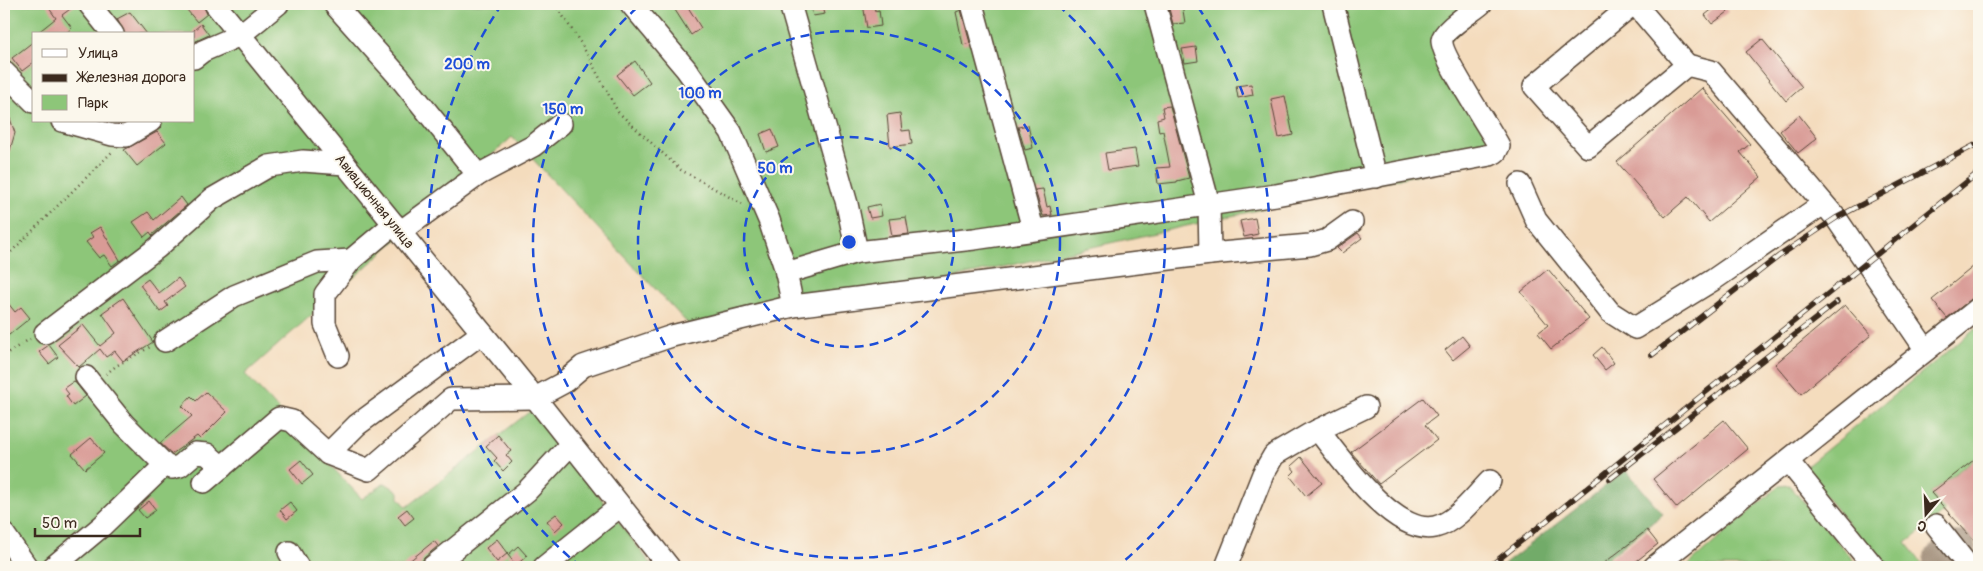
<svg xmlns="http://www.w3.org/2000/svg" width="1983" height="571" viewBox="0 0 1983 571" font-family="Pangolin,sans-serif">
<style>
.green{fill:#8dc679;stroke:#64784c;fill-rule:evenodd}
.forest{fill:#72ab69;stroke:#566a44}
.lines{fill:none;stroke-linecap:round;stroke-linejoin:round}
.taxiway{stroke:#98836e;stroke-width:38}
.building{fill:#d99b96}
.minor-casing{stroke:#574536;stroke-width:24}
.path{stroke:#574536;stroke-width:2.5;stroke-dasharray:1 4;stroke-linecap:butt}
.minor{stroke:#fff;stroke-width:21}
.rail-casing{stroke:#3b2a1e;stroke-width:5.5}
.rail{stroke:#fbf7ec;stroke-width:4;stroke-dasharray:11;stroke-linecap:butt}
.ring{fill:none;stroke:#1d4ed8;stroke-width:2.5;stroke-dasharray:9 6}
.labels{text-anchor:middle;stroke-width:4;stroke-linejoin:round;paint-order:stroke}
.street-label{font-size:14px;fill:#3b2a1e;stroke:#fbf7ec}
.centre{fill:#1d4ed8;stroke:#fbf7ec;stroke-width:2.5}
.ring-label{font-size:15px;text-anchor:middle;font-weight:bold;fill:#1d4ed8;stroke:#fbf7ec;stroke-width:4;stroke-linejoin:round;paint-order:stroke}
</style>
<rect width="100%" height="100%" fill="#fbf7ec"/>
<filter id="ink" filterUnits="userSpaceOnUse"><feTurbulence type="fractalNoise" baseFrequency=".02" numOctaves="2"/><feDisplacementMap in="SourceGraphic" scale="10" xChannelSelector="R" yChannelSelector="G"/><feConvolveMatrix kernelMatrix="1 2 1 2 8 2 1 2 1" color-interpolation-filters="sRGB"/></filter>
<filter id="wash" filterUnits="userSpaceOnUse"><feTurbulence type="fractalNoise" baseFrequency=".0096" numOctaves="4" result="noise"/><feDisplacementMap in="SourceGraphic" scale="20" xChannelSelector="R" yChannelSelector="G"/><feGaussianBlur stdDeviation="1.12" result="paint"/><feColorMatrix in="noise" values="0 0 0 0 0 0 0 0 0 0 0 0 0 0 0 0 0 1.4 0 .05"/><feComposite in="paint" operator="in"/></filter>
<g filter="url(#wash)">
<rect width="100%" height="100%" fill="#f4dcbd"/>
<g class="green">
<path d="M4,4h1488l-47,40 51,113 -646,144 -159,26 -179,-190 -267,237 117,125 23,-16 14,9v6l8,9 126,-98 120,158h-649zM34,34h160v87h-160z"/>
<polygon points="1979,326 1979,401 1977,404 1977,414 1979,418 1979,455 1931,493 1945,512 1906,543 1925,567 1884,567 1803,469"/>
<polygon points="1789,485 1859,567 1686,567 1779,486"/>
</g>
<polygon class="forest" points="1626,470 1663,514 1597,567 1501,567"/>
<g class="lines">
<polyline class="taxiway" points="1942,561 1951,552 1957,550"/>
</g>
<g id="blocks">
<g class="building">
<polygon points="46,4 77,4 62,15 72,28 65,34 36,34 56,18"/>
<polygon points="182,4 203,4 207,14 197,22"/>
<polygon points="683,4 686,4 701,28 691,35 675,10"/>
<polygon points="810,4 822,4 825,14 813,16"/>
<polygon points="863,4 874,4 875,11 879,10 881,26 867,28"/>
<polygon points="1182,4 1185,23 1173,24 1168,5"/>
<polygon points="1719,4 1722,4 1728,12 1712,24 1705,15"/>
<polygon points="961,10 970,43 963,45 956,12"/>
<polygon points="130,12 147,34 125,34 117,19"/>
<polygon points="201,24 209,35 194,42 194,30"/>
<polygon points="1762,39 1802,87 1786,101 1746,52"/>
<polygon points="34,41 34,62 22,71 12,58"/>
<polygon points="1196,47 1198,61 1185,63 1182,49"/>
<polygon points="635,61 650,82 633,95 617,75"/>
<polygon points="1251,84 1253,95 1238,98 1236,86"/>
<polygon points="1702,88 1750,144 1740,152 1761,177 1709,222 1688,197 1665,217 1617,162"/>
<polygon points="1285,96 1293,135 1279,138 1271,99"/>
<polygon points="1170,106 1189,178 1177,181 1177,182 1158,184 1156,168 1170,167 1163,131 1159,132 1157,119 1164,117 1162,107"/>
<polygon points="4,107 6,107 15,133 7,160 4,159"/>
<polygon points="900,113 902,131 910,130 912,144 890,147 887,115"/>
<polygon points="1799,115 1817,138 1798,153 1780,131"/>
<polygon points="1028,125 1033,148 1025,150 1018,127"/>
<polygon points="772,129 779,147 766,152 760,134"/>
<polygon points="157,132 166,143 137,166 124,150"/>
<polygon points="1135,149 1138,166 1108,170 1105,153"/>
<polygon points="1043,189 1047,207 1050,206 1052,215 1043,216 1035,190"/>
<polygon points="181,197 187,205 152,235 150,232 144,237 133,222 148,212 154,220"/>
<polygon points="880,204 882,216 870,218 867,207"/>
<polygon points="906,217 909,234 892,236 889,219"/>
<polygon points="1255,218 1258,234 1244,237 1240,221"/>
<polygon points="100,227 120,260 112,266 104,255 99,258 86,242 93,237 90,233"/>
<polygon points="1358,233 1362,238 1342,253 1337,248"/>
<polygon points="1979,262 1979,293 1947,318 1932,300"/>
<polygon points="1548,269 1589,319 1551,349 1538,333 1548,325 1521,292"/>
<polygon points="178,278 185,287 165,302 168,306 160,312 140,285 148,279 159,293"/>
<polygon points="4,298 15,312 21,307 30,318 4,339"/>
<polygon points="123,298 153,342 123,361 115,351 106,357 100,349 79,367 58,345 83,325 100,346 116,333 102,313"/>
<polygon points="1845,305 1871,335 1801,394 1775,364"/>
<polygon points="1462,336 1470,346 1453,360 1445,350"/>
<polygon points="49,345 58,357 49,364 39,352"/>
<polygon points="1602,347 1614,363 1605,370 1593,355"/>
<polygon points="74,381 86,396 73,406 66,396 69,394 64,388"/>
<polygon points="206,392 227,412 200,439 197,436 172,454 160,443 192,416 182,406 191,396 196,401"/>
<polygon points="1423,398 1437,416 1425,425 1437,440 1379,484 1351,452"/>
<polygon points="1724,420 1748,449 1677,508 1653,479"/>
<polygon points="498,435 511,451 506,455 512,462 503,471 494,461 497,458 486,446"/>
<polygon points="91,438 104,453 85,469 72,454"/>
<polygon points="1979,456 1979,546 1931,493"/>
<polygon points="1301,457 1322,483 1306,496 1290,476 1295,471 1291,466"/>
<polygon points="301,460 313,475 302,484 290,469"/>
<polygon points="149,501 156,510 145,518 138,510"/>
<polygon points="290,502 297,511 287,519 280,510"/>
<polygon points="407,509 414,518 405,525 398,516"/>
<polygon points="556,514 564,523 555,531 547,521"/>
<polygon points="1647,530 1658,544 1629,567 1599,567"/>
<polygon points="497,539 508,553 497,562 486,548"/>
<polygon points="434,541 438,546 424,558 420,567 402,567"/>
<polygon points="518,546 527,556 516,565 508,555"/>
</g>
</g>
</g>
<g filter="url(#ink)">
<use href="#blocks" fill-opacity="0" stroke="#574536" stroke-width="1"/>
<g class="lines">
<defs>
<g id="minor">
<polyline points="89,4 113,34"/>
<polyline points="215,4 535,398 669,567"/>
<polyline points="334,4 400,78 478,175"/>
<polyline points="631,4 686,69 731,132 769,220 785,268 793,306"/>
<polyline points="790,4 847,204 857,252"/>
<polyline points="972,4 1033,229"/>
<polyline points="1155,4 1209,204 1210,254"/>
<polyline points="1333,4 1376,177"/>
<polyline points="1633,4 1534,86 1588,147 1687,65 1711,71 1836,218 1926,350"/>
<polyline points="1635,4 1687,65"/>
<polyline points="194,58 203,51 240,35 278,4"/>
<polyline points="4,72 34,102"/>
<polyline points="62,121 112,135 126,136 151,121"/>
<polyline points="1520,184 1536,220 1610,312 1635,328 1713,280 1823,204"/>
<polyline points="400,232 478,175 533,146 561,124"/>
<path d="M786,273l71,-21 117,-13 302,-44 214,-40 6,-3 3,-6c-10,-19 -59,-91 -57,-106 1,-10 31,-29 39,-36"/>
<polyline points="45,333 157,248 212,199 269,166 303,161 345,164"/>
<polyline points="165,341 234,296 317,262 351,260 394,224"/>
<polyline points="338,356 325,324 325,294 351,260"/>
<polyline points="86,377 124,424 165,465 172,468 180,466 195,453 207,454 222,467"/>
<path d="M1318,430c22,28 76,106 117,97 22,-5 40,-31 55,-46"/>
<polyline points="328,454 369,470 451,399 535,398 563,383 583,366 672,336 793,306 1210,254 1310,245 1327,240 1352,222"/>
<polyline points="1788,461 1874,567"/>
<polyline points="204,482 279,418 292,421 328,454 357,425 482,333"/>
<polyline points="1936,525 1969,567"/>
<polyline points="4,534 27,567"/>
<polyline points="289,552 298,567"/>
<polyline points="53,567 102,526 165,465"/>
<polyline points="432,567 527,491 570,445"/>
<polyline points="544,567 619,507"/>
<polyline points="1226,567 1263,474 1274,455 1308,435 1366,407"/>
<polyline points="1654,567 1979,308"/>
</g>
</defs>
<use href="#minor" class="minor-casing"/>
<g class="path">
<polyline points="555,4 582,45 618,112 681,170 742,204"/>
<polyline points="4,259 112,152"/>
<polyline points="4,355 30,339"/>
<polyline points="106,374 116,366 150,347"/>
</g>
<use href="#minor" class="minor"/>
<defs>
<g id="rail">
<polyline points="1652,355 1779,256 1836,218 1979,143"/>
<polyline points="1610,479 1837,302"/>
<polyline points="1489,567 1979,172"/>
</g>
</defs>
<use href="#rail" class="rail-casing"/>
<use href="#rail" class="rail"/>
</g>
</g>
<g class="ring">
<circle cx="849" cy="242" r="105"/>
<circle cx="849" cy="242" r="211"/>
<path d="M1058 5A316 316 0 1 1 640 5"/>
<path d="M581 567A421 421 0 0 1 500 7M1198 7A421 421 0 0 1 1117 567"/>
</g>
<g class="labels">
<g class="street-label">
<text transform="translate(375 201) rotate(51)" y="5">Авиационная улица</text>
</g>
</g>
<circle cx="849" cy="242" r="8" class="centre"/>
<g class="ring-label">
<text x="467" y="69">200 m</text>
<text x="700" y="98">100 m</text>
<text x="563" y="114">150 m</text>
<text x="775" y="173">50 m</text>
</g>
<rect width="1983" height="571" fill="none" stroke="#fbf7ec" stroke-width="20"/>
<rect x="32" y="32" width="162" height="90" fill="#fbf7ec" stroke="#aea59a"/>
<rect x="42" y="49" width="25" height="8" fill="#ffffff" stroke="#aea59a"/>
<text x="78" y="58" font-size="15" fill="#3b2a1e">Улица</text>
<rect x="42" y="74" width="25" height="8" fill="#3b2a1e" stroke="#aea59a"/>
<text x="78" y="82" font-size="15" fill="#3b2a1e">Железная дорога</text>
<rect x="42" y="95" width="25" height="15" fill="#8dc679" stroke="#aea59a"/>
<text x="78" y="108" font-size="15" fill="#3b2a1e">Парк</text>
<g transform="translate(1926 514) rotate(199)" stroke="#fbf7ec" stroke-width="4" paint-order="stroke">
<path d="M0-4L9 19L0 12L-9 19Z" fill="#3b2a1e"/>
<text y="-8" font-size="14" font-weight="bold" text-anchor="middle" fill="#3b2a1e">С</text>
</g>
<path d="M35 528v8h105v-8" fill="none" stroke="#3b2a1e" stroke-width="2.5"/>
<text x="42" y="528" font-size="15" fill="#3b2a1e" stroke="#fbf7ec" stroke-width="4" paint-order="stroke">50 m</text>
</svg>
